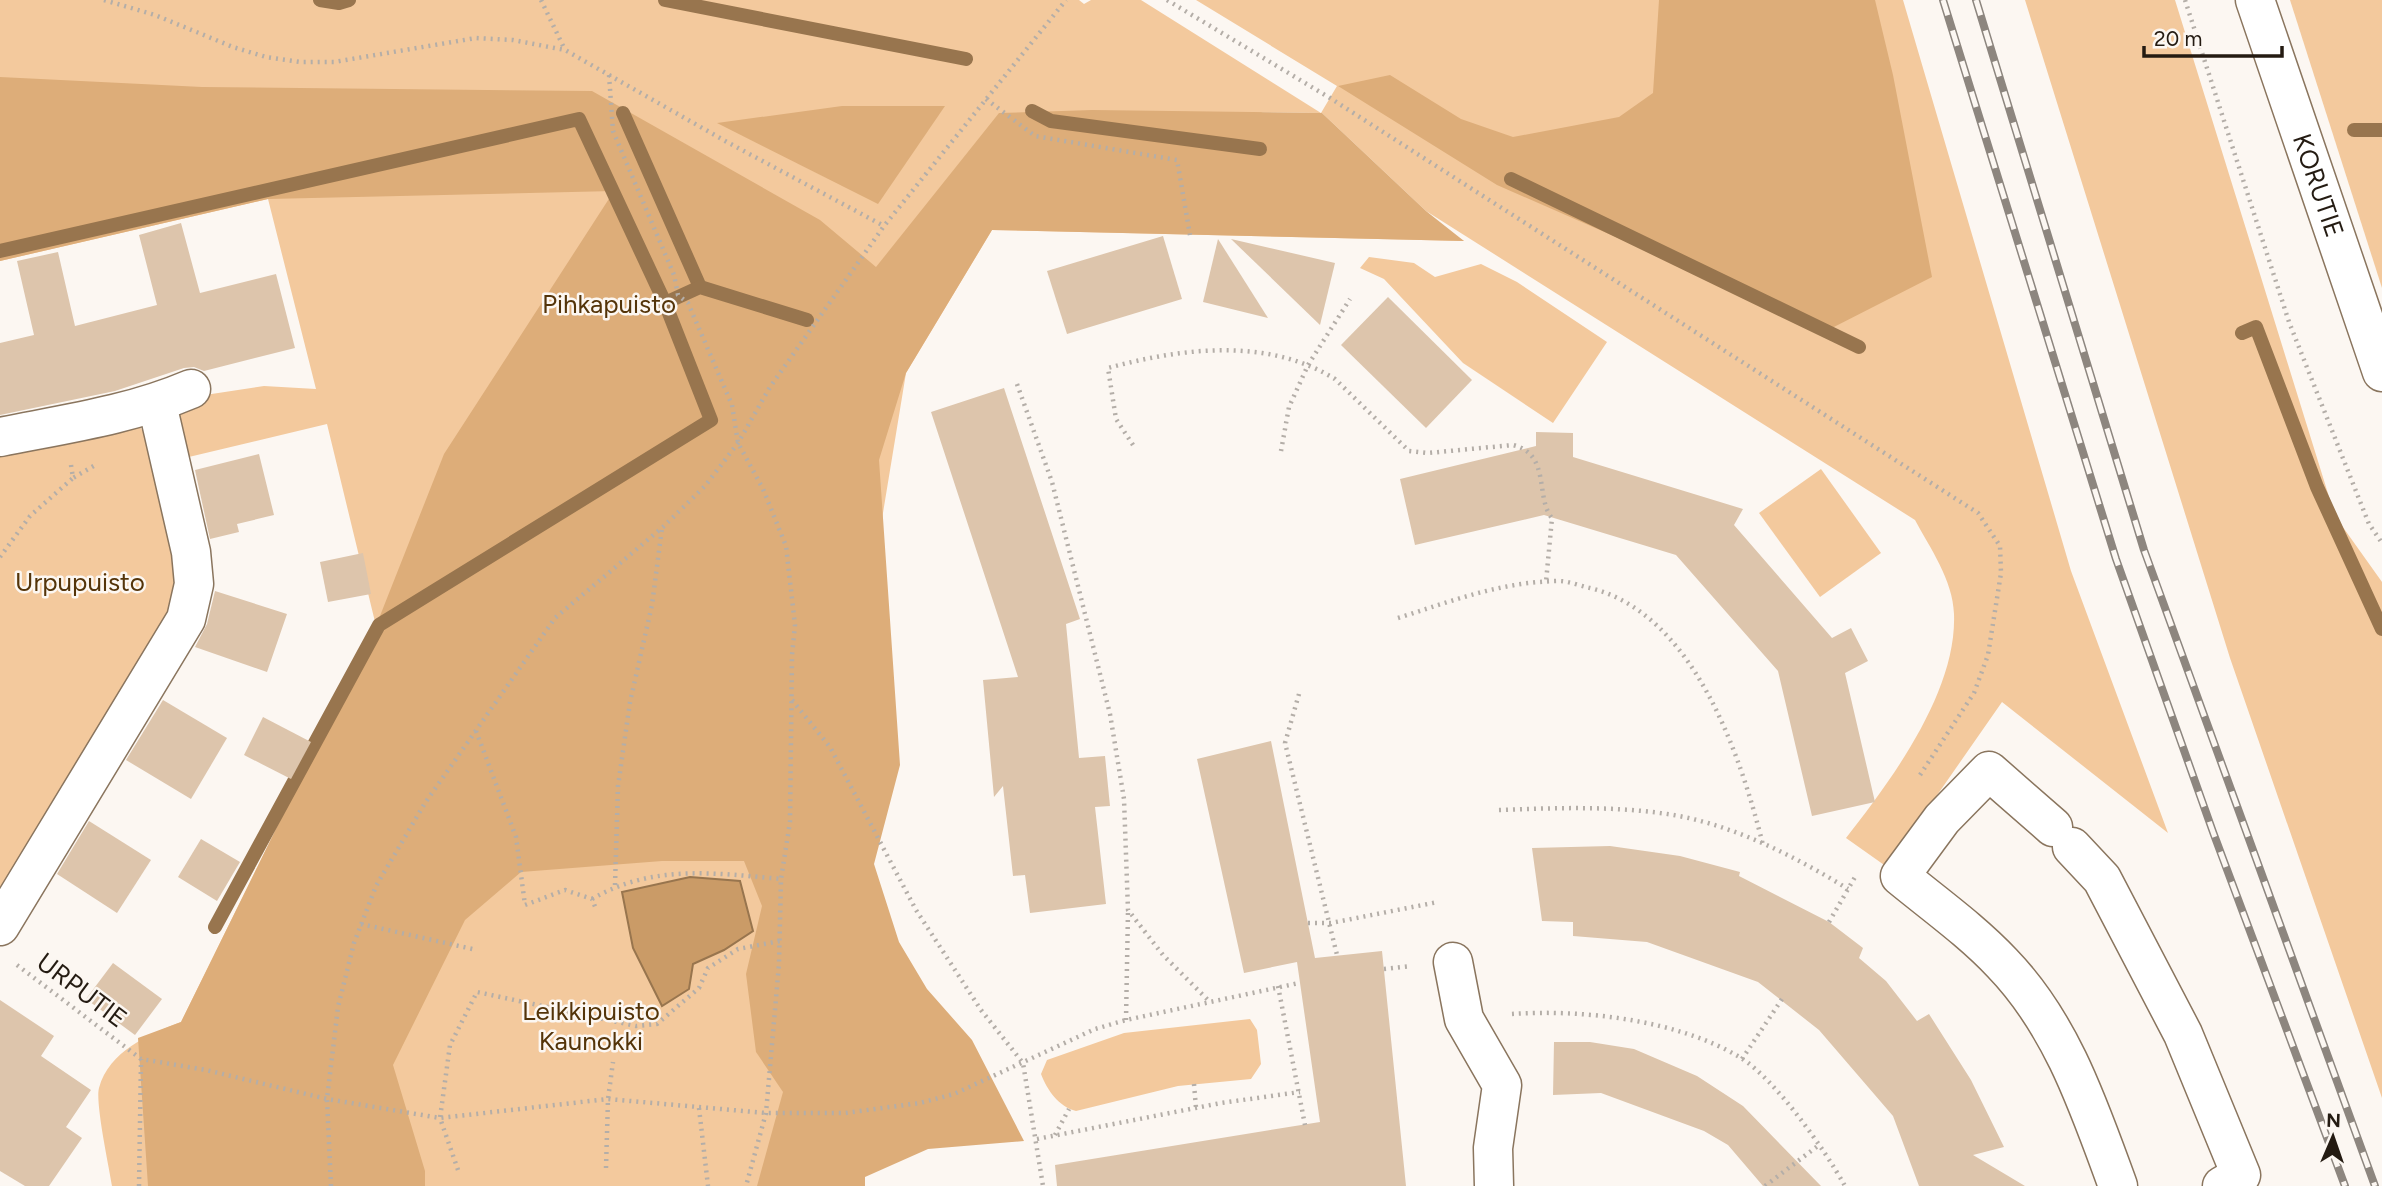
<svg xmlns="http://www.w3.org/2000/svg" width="2382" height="1186" viewBox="0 0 2382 1186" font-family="Figtree,sans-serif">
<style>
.green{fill:#f3c99d}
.forest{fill:#ddad79}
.water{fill:#ca9b67;stroke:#98754e;stroke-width:2}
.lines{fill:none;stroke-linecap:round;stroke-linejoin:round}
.stream{stroke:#98754e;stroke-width:14}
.building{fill:#ddc5ac}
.minor-casing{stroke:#8a755e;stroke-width:41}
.path{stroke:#b4aea8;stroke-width:4.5;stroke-dasharray:2 5;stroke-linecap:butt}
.minor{stroke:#fff;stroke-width:38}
.rail-casing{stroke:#8d867f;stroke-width:8}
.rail{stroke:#fcf7f2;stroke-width:5;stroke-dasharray:16;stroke-linecap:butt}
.labels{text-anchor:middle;stroke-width:5;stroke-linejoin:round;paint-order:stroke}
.street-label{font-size:26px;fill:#241b12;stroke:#fcf7f2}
.park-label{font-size:26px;fill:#543409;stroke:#fcf7f2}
</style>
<rect width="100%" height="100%" fill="#fcf7f2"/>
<g class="green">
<path d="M0,0h1079l5,4 7,-4h50l180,113 16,-27 -141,-86h707l168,571 97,262 -166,-131 -115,165 -41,-29c46,-59 111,-146 108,-224 -1,-34 -24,-66 -39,-94l-489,-309 -104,-98 -61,-1 203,129 -472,-11 -86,143 -88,535 30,278h-736c-3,-19 -17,-84 -13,-98 10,-37 50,-54 82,-66l195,-396 -49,-202 -176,42 27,93 -2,46 -176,291v-447l133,-34 9,15 27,-6v-10l36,-19 59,-9 52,3 -48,-190 -268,62z"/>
<polygon points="2025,0 2175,0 2335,516 2382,582 2382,1098 2230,658"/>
<polygon points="2290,0 2382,0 2382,288"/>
<polygon points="1369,257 1414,263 1435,277 1481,264 1517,282 1607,342 1553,423 1463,363 1384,279 1360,268"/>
<polygon points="1821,469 1881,553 1820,597 1759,513"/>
<path d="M1250,1019l7,11 4,34 -10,15 -73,7 -102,25c-17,-4 -29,-21 -35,-37l6,-14 77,-27z"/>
</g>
<g class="forest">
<polygon points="1659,0 1875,0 1893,75 1932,277 1828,330 1497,185 1338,86 1390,75 1461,119 1513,137 1619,117 1653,93"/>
<polygon points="0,77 202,87 592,91 820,220 876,267 999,113 1092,110 1322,113 1426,211 1464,241 992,230 906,373 879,460 900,765 874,864 899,942 927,989 972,1040 1024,1141 928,1149 865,1177 865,1186 757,1186 783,1092 756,1052 746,974 762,906 744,861 662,861 521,872 465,920 393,1065 425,1171 425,1186 148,1186 138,1038 181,1022 376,626 444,454 614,191 268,199 0,261"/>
<polygon points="842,106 945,106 878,204 717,123"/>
</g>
<polygon class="water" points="690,877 740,881 753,931 724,950 693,964 689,989 662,1006 633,948 622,892"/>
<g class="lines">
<g class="stream">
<polyline points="320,0 339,3 349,0"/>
<polyline points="665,0 966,59"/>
<polyline points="1032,111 1051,121 1260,149"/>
<polyline points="623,113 700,287"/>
<polyline points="2354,130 2382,130"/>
<polyline points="1511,179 1859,347"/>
<polyline points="0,251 579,119 665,303 700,287 807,320"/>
<polyline points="2242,333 2256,327 2317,487 2382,629"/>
<polyline points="215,927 379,625 711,420 665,303"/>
</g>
</g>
<g class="building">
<polygon points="181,223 200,293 276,274 295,348 204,371 194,367 184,368 115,391 0,415 0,343 34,335 17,261 58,252 75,326 157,305 139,235"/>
<polygon points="1163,236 1182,299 1067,334 1047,271"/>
<polygon points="1218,239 1268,318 1203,302"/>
<polygon points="1231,239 1335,263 1320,325"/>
<polygon points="1388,297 1472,380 1426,428 1341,345"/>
<polygon points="1004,388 1080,619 1066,624 1079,758 1105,756 1110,806 1095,807 1106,904 1030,913 1025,875 1013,876 1003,786 994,797 983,680 1018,677 931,412"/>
<polygon points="1536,432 1573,433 1573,457 1743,509 1734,525 1832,638 1851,628 1868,661 1845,673 1875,802 1812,816 1778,671 1676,555 1544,515 1415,545 1400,479 1536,446"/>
<polygon points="259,454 274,515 237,524 239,532 210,539 195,470"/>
<polygon points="363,553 371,594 328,602 320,562"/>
<polygon points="215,591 287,614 267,672 195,647 207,624"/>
<polygon points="163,700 227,738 191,799 126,760"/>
<polygon points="263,717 311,742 291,779 244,755"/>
<polygon points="1271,741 1315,958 1382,951 1406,1186 1057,1186 1055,1165 1320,1122 1297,962 1244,973 1197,759"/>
<polygon points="89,821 151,860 117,913 57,874"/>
<polygon points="201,839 240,862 217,901 178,877"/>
<polygon points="1610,846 1680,856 1740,872 1739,876 1829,922 1863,948 1859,958 1886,981 1917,1021 1929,1014 1971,1080 2004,1147 1973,1155 2025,1186 1919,1186 1893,1116 1819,1030 1758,982 1647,942 1573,936 1573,922 1542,921 1532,848"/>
<polygon points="113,963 162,999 135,1035 86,999"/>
<polygon points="0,1000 54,1036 41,1056 91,1090 66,1127 82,1138 49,1186 25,1186 0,1171"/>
<polygon points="1554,1042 1590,1042 1634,1049 1697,1076 1743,1106 1821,1186 1763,1186 1728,1145 1704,1131 1601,1093 1553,1095"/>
</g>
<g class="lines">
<defs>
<g id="minor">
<path id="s1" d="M2255,0l127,372"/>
<path d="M0,437c65,-13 130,-22 191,-48"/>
<path d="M2053,827l-64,-56 -47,48 -42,57c34,28 72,55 102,87 60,62 87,144 116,223"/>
<polyline points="2072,847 2102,879 2183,1034 2241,1175 2222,1186"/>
<polyline points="0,926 186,619 194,584 191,552 157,404"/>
<polyline points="1453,962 1464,1019 1502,1085 1493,1148 1494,1186"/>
</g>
</defs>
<use href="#minor" class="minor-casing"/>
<g class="path">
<polyline points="104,0 155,15 233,47 266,57 300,62 334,62 476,38 513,40 565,50 727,142 884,226"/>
<polyline points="541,0 565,50"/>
<polyline points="1167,0 1330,98 1978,513 2000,546 2001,573 1988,655 1974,693 1920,775"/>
<polyline points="2185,0 2289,322 2369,524 2382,543"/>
<polyline points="609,75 613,131 674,275 678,295 688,303 732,405 738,443 763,489 786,546 795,625 792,655 790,822 781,879 779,964 766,1113 746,1186"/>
<polyline points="986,99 1035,136 1177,160 1190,235"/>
<polyline points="1017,384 1052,482 1110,714 1124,799 1128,910 1163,955 1208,1000"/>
<path d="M1133,445l-17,-26 -8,-51c74,-20 159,-31 227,11l74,72 19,2 85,-8c38,9 22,53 39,73l-6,64"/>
<polyline points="1281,451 1289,407 1308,365 1350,299"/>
<polyline points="71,465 73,478 97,464"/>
<polyline points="0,557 30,516 73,478"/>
<path d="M1398,618c54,-17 102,-36 160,-37 11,0 22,5 32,7 103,25 150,165 173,257"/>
<polyline points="1299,694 1285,743 1337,955"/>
<polyline points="792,700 830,747 916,910 981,1010 1023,1063 1043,1186"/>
<polyline points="476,731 516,837 525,905 565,890 592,899 596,909"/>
<path d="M1499,810c54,-2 108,-4 161,3 66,8 133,42 188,76"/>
<polyline points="615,885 618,786 630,702 652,605 662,528"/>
<path d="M592,899c60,-35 123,-26 189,-20"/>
<polyline points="1829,922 1855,877"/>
<polyline points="1308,923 1331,923 1438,902"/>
<polyline points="361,924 477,950"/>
<polyline points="17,965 141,1059 206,1070 327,1099 440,1118 608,1099 766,1113 845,1113 920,1103 954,1094 1095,1029 1126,1020 1299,983"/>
<polyline points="1384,969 1411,966"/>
<polyline points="1278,986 1305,1125"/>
<path d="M1512,1014c71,-5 167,6 229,44 35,22 84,92 104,128"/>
<polyline points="1126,1020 1128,911"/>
<polyline points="1742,1059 1782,999"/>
<polyline points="1194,1084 1196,1108"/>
<polyline points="699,1108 708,1186"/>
<polyline points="1055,1135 1069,1109"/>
<polyline points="1037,1139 1221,1103 1300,1092"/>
<polyline points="606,1168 608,1099 613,1062"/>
<polyline points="458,1170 440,1118 450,1045 477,992 636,1026 657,1024 699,988 708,968 738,949 780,941"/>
<polyline points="139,1186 141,1059"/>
<polyline points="331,1186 327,1099 338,1007 354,943 376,886 425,803 555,618 663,527 705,486 738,443 770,387 884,226 1066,0"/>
<polyline points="1765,1186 1819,1145"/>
</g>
<use href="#minor" class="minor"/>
<defs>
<g id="rail">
<polyline points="1943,0 2116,559 2213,832 2345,1186"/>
<polyline points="1976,0 2144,550 2375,1186"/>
</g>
</defs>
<use href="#rail" class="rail-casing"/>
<use href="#rail" class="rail"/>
</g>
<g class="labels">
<g class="street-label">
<text dy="9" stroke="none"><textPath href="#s1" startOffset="196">KORUTIE</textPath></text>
<text transform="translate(82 990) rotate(37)" y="9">URPUTIE</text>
</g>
<g class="park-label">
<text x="609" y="313">Pihkapuisto</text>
<text x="80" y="591">Urpupuisto</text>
<text x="591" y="1020">Leikkipuisto<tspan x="591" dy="30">Kaunokki</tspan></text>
</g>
</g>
<g transform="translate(2333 1137) rotate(2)" stroke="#fcf7f2" stroke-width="5" paint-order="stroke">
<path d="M0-5L12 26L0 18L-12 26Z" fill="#241b12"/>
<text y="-10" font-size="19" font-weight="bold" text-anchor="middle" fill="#241b12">N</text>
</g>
<path d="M2144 46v10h138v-10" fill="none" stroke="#241b12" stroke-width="3.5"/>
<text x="2154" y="46" font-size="21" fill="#241b12" stroke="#fcf7f2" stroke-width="5" paint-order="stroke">20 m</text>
</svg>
